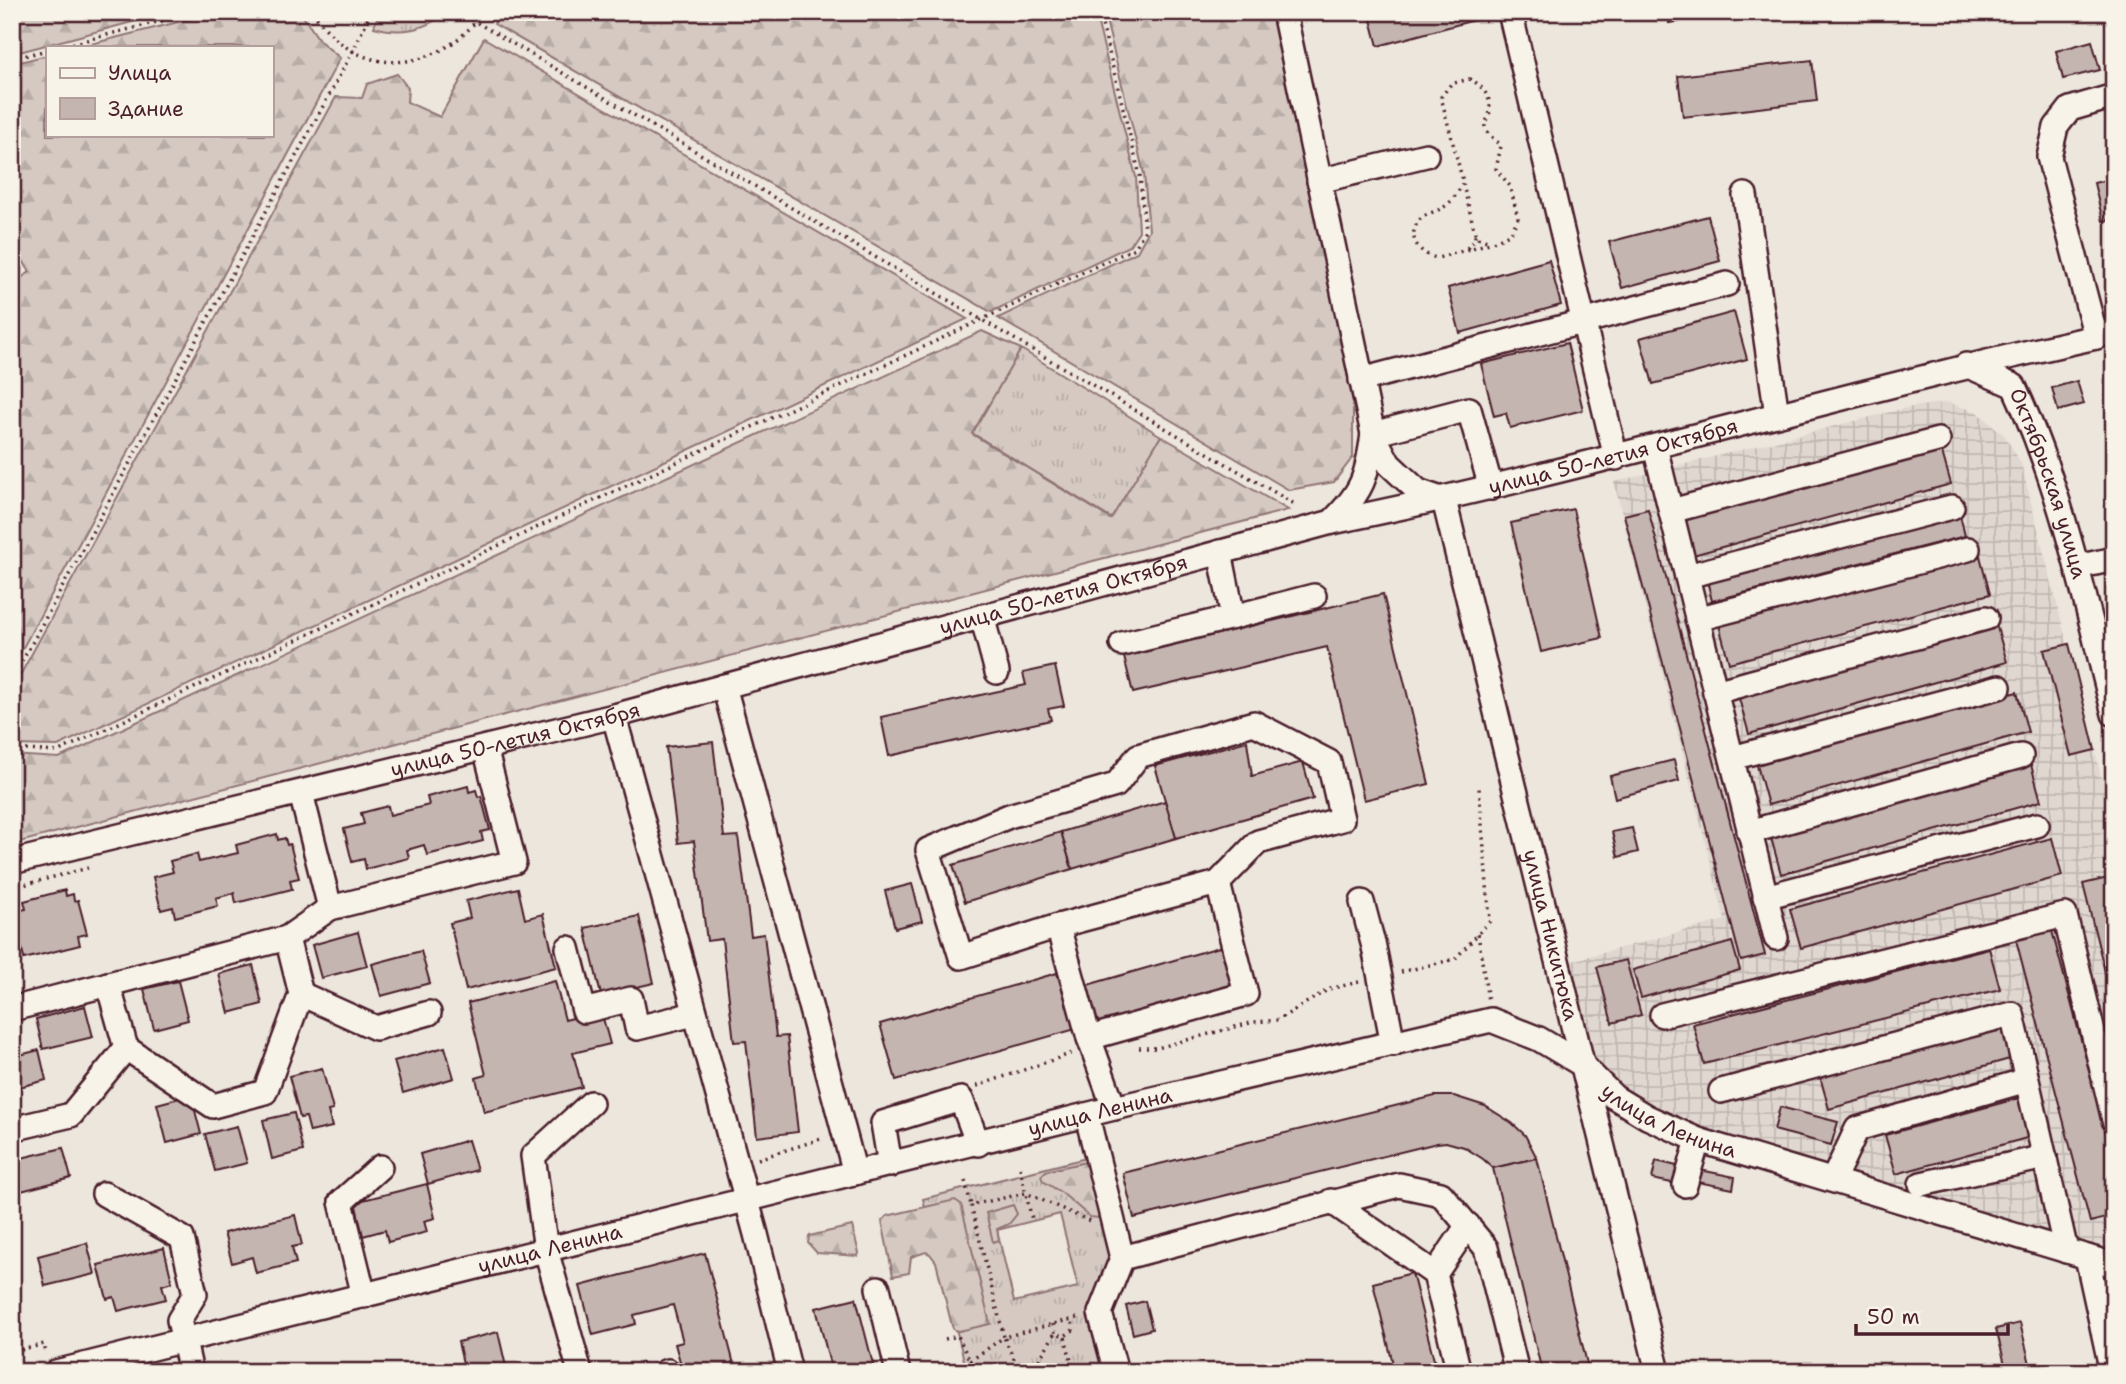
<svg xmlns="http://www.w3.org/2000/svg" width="2126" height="1384" viewBox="0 0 2126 1384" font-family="'Shantell Sans',sans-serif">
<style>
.industrial{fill:url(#industrial-grid)}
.grass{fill:url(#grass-tufts);stroke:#907476;stroke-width:2;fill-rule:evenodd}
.forest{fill:url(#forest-firs);stroke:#907476;stroke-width:2}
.building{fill:#c4b5b0;stroke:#4a1f2b;stroke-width:2}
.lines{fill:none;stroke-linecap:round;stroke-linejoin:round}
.minor-casing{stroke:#4a1f2b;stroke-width:28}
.path{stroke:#4a1f2b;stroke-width:3.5;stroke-dasharray:2 5;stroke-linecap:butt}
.minor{stroke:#f7f3e8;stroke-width:23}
.labels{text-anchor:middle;stroke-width:6;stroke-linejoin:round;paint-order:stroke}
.street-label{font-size:21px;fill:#4a1f2b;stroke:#f7f3e8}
</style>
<defs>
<pattern id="industrial-grid" width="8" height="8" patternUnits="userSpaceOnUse" patternTransform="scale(1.75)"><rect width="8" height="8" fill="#e0d7d0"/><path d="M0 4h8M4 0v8" fill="none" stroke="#c2b8b3"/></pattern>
<pattern id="grass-tufts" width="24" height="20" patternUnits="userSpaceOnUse" patternTransform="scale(1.75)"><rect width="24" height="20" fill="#d5c9c2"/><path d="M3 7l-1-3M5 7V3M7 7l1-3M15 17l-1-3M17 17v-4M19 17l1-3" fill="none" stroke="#b8aca7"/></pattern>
<pattern id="forest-firs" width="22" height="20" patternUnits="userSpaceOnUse" patternTransform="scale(1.75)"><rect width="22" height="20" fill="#d5c9c2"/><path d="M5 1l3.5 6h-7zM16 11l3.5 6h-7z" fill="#b8aca7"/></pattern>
</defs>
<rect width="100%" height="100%" fill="#ece6dd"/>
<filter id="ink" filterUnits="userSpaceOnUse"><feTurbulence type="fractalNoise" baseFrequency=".0143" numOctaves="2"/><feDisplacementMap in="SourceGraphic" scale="14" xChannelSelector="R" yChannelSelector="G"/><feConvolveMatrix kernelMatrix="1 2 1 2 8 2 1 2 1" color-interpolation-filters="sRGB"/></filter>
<g filter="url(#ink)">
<polygon class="industrial" points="1947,402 1977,412 2004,435 2021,463 2114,827 2114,1264 1670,1124 1596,1066 1568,962 1725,920 1614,482 1906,408"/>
<g class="grass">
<path d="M379,12h62l3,2c-21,17 -45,20 -70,13z"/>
<polygon points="1021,349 1161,436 1112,519 972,433"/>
<path d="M1090,1157l25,119 -24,48 13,48h-137l-44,-173zM1060,1214l18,73 -64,15 -17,-72z"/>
</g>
<g class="forest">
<polygon points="12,12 170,12 12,54"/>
<polygon points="218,12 300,12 320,41 340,58 12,668 12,284 30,272 12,243 12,64 47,55 47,135 271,135 271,47 79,47"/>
<polygon points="501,12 1095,12 1136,177 1139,231 1129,246 991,312 494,24"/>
<polygon points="1104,12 1275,12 1353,402 1353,457 1334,482 1289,490 998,318 1137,252 1149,230 1144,174"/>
<polygon points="484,38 967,319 58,746 12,745 12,690 336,97 362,98 367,84 397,74 408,88 407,102 440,117"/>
<polygon points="982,331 1021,349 972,434 1111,519 1161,436 1288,510 12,844 12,755 59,758"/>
<polygon points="1086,1162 1090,1170 1100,1212 1098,1218 1090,1217 1062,1193 1043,1181 1041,1176 1046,1171"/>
<polygon points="955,1200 961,1204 990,1324 959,1331 954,1330 952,1326 936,1262 930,1254 926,1252 911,1257 909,1273 893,1276 882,1221 887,1216"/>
<polygon points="1013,1205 1017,1214 1009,1224 997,1229 999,1240 993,1242 986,1213"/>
<polygon points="852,1226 859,1253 858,1256 817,1253 808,1243 809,1236"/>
</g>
<g class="building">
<polygon points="1369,12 1477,12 1478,19 1378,46"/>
<polygon points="1668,12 1740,12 1669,23"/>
<polygon points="2092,41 2100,70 2063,79 2056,51"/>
<polygon points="1812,60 1817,101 1683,117 1678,76"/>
<polygon points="2114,178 2114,219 2103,221 2094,183"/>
<polygon points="1708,216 1720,261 1622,288 1609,242"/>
<polygon points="1549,260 1561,305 1460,333 1448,288"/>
<polygon points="1734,312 1747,359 1653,384 1640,338"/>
<polygon points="1567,343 1583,410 1510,428 1506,413 1494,416 1481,364"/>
<polygon points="2077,381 2084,404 2058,411 2052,388"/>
<polygon points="1940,445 1951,484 1693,555 1682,516"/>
<polygon points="1573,509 1602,638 1541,652 1511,523"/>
<polygon points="1648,509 1765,955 1741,961 1624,515"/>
<polygon points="1960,515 1965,536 1712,601 1707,580"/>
<polygon points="1980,556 1990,594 1729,663 1719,625"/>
<polygon points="1383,594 1429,784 1364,800 1327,647 1133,693 1124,657"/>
<polygon points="1996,624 2007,662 1749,734 1738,695"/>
<polygon points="2069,644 2095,750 2071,756 2044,650"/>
<polygon points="1055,666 1064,706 1048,709 1051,720 889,756 881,717 1026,685 1023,673"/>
<polygon points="2017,692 2028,732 1768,805 1757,765"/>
<polygon points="1247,741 1252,776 1303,762 1313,799 1176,838 1155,766"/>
<polygon points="713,742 724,837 738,836 751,936 764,934 776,1037 787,1036 798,1132 757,1137 746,1041 734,1042 722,939 707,941 694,841 678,843 666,747"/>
<polygon points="1674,760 1679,781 1615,798 1610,776"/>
<polygon points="2030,761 2041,801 1781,874 1770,834"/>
<polygon points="468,786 469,792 476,790 478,797 481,796 490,830 481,832 483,841 427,855 424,845 407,850 409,858 366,869 364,859 352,862 344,829 364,824 361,813 388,806 390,815 429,805 427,797"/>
<polygon points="1165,801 1176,838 1072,869 1061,832"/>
<polygon points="1632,828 1638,852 1618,857 1612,832"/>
<polygon points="1061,832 1072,869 965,902 953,865"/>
<polygon points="277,834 278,840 285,838 287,845 290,844 299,878 290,880 292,889 236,903 234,893 216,898 218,906 175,917 173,907 161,910 153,877 173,872 170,861 197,854 199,862 238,853 236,845"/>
<polygon points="2052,838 2062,876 1801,948 1790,909"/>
<polygon points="2108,878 2114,900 2114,1008 2083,884"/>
<polygon points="912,884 922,921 895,928 885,891"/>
<polygon points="518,888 525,919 543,914 556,967 466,990 450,923 470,918 466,901"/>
<polygon points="65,890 66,896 73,894 74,901 78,900 87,934 78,936 80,945 24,959 22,949 12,952 12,912 26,909 24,901"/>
<polygon points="639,916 654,983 601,995 585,928"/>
<polygon points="2051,927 2114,1164 2114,1216 2090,1222 2015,936"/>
<polygon points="358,932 367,966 321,978 312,945"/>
<polygon points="1732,942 1740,970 1641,998 1633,970"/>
<polygon points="1223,946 1234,984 896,1080 880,1024 1057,973 1063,992"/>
<polygon points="1989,948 2000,989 1704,1064 1693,1024"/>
<polygon points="421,951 430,983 381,996 372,964"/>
<polygon points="1626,960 1641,1015 1612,1023 1597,967"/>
<polygon points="253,965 262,1004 229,1013 219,974"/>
<polygon points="178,981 188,1020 154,1029 144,989"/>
<polygon points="555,981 565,1020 601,1011 610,1044 573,1053 582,1087 484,1112 476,1078 486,1075 468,1003"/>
<polygon points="85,1006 93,1037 43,1049 36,1019"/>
<polygon points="2007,1021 2017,1057 1829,1109 1819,1073"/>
<polygon points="445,1047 454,1078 403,1093 394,1061"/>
<polygon points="39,1050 46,1080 12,1089 12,1057"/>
<polygon points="322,1068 333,1110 328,1111 332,1127 310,1132 306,1117 300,1118 289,1076"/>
<polygon points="191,1095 201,1134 167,1143 157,1104"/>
<polygon points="1435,1096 1454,1096 1485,1106 1512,1123 1525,1135 1537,1158 1493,1168 1483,1159 1464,1147 1446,1142 1437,1143 1134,1218 1123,1173"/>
<polygon points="2023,1097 2034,1136 1896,1174 1885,1135"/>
<polygon points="1780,1107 1838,1122 1831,1145 1774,1130"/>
<polygon points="294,1113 303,1151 272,1159 263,1120"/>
<polygon points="237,1126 247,1163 215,1171 205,1134"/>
<polygon points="468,1140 477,1170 428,1184 420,1154"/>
<polygon points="63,1148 71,1178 21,1191 13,1160"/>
<polygon points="1537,1158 1589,1372 1542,1372 1493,1168"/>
<polygon points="1656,1161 1681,1167 1677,1184 1652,1179"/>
<polygon points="1695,1169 1735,1177 1733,1189 1693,1181"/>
<polygon points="427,1184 435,1218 424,1221 427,1232 388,1242 385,1230 363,1236 355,1202"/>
<polygon points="295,1215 302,1245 292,1247 296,1263 256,1273 252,1257 232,1263 224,1233"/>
<polygon points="87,1243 95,1274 45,1286 38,1256"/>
<polygon points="164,1248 172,1282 162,1285 166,1299 118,1311 114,1297 107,1299 98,1265"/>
<polygon points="705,1253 736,1372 683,1372 675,1344 683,1342 673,1305 634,1315 636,1324 593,1335 580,1286"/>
<polygon points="1412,1273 1437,1372 1395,1372 1373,1283"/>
<polygon points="856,1298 875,1372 832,1372 816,1308"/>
<polygon points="1145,1301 1152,1329 1133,1334 1126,1306"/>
<polygon points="2020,1323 2032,1372 2007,1372 1996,1329"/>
<polygon points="498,1332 507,1371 465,1372 458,1342"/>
<polygon points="2097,1366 2098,1372 2073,1372"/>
</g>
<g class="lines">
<defs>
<g id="minor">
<polyline points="1284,12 1373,434 1389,464 1418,491 1444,500"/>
<polyline points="1510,12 1616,458"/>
<polyline points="1319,181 1426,155"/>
<polyline points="1745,195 1777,415"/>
<polyline points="2096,337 2049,157 2056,127 2070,109 2114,96"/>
<path id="s1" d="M1966,365l48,21c48,103 72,218 100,328"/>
<polyline points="1361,380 1727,284"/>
<polyline points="1373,434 1469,409 1491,488"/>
<polyline points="1655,447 1776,938"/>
<path id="s2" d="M1444,500l214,872"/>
<polyline points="1671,511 1938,440"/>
<path d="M1332,522c31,-31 35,-45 41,-88"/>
<polyline points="1220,552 1233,617 1314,596"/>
<polyline points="2077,567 2114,559"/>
<polyline points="1687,576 1952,507"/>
<polyline points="982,616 997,672"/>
<polyline points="1697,619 1968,549"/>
<polyline points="1122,644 1233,617"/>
<polyline points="724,686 855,1173"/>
<polyline points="1715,692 1986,618"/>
<polyline points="614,716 756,1234 790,1372"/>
<polygon points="1254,723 1329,762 1342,819 1258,842 1218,883 1058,926 961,957 928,850 1009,816 1116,785 1138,756"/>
<polyline points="1732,758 1999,687"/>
<polyline points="1749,832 2021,756"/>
<path id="s3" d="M12,862l602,-146 718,-194c257,-52 508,-129 764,-185l18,-7"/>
<polyline points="1765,897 2037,825"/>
<polyline points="1362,902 1374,947 1393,1044"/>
<polyline points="330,908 514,862 485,748"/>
<polyline points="1058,926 1089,1038"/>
<polyline points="568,948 584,1011 631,999 637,1028 694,1014"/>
<polyline points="108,984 126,1048 213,1106 265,1092 301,994 287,938"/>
<polyline points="301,994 376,1028 429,1013"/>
<polyline points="12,1009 287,938 330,908 301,793"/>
<polyline points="1662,1015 2065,915 2114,1120"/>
<polyline points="1721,1091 2012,1014 2066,1251"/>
<polyline points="1114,1108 1089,1038 1246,994 1218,883"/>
<polyline points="1087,1116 1122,1258 1399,1185 1441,1194 1486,1248 1517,1372"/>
<polyline points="12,1129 71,1115 126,1048"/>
<polyline points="890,1165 883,1123 961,1099 978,1144"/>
<polyline points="1833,1180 1857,1129 2027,1080"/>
<polyline points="1921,1184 2045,1157"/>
<polyline points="1685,1185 1698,1140"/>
<polyline points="104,1194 182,1238 195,1294 179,1320 191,1372"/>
<polyline points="1331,1201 1435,1274 1459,1372"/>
<polyline points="2087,1257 2112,1372"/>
<polyline points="1435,1274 1468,1225"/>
<polyline points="878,1288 898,1372"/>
<polyline points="364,1296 341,1202 380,1167"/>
<path id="s4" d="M56,1372l1058,-264 377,-88 48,19 42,25 33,33 33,20 51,23 416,125"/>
<polyline points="580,1372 546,1250 533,1156 591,1103"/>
<polyline points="665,1372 668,1371"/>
<polyline points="1116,1372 1100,1313 1122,1258"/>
</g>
</defs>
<use href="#minor" class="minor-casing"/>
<g class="path">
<path d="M312,12c12,15 22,28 39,38 45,27 105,5 131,-38"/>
<polyline points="459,12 1296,505"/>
<polyline points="59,47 197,12"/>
<polyline points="12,59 47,50"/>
<path d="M1469,79c13,5 25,21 20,36 -2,6 -6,9 -3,15 3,7 11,10 15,16l-5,23 14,17 8,32 -7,15 -18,9 -55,16c-17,-2 -32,-20 -20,-36 6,-9 16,-9 24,-14 9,-4 17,-17 21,-26l-22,-85 10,-13z"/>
<polyline points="1463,184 1475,233 1478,238 1490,242"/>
<polyline points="1467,248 1475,240 1475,235"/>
<polyline points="12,680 353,51 371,12"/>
<polyline points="12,749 57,752 1135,248 1145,230 1140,176 1099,12"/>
<polyline points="12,888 88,868"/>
<polyline points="1478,934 1488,1001"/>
<polyline points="1401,972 1455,959 1490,921 1479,788"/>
<polyline points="1139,1048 1157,1048 1254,1022 1278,1020 1329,989 1359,982"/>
<polyline points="977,1086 1073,1053"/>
<polyline points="758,1159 824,1138"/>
<polyline points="1020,1168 1032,1220"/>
<polyline points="965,1181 971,1205"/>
<polyline points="1053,1324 1055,1333 1065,1336 1073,1330 1072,1319"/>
<polyline points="12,1327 18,1351 44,1344 46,1354"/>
<polyline points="1065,1337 1074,1372"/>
<polyline points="945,1339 958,1336 975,1372"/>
<polyline points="970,1361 1004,1337 971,1205 1026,1193 1092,1222"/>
<polyline points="1020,1372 1004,1337 1080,1317"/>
<polyline points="1032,1372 1055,1333"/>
</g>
<use href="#minor" class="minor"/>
</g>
</g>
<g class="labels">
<g class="street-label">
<text dy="7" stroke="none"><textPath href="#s3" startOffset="1652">улица 50-летия Октября</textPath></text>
<text dy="7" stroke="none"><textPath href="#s1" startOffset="156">Октябрьская улица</textPath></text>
<text dy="7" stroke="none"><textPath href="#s3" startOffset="1085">улица 50-летия Октября</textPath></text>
<text dy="7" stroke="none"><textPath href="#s3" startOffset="518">улица 50-летия Октября</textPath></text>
<text dy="7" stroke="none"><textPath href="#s2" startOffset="448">улица Никитюка</textPath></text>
<text dy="7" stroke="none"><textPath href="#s4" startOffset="1076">улица Ленина</textPath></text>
<text dy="7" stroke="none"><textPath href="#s4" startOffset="1685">улица Ленина</textPath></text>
<text dy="7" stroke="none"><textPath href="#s4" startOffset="509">улица Ленина</textPath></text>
</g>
</g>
<rect width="2126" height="1384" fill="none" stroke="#f7f3e8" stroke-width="42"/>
<rect x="21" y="21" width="2084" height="1342" fill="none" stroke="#4a1f2b" stroke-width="2.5" filter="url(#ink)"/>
<rect x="46" y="46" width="228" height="91" fill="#f7f3e8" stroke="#b29e9c" stroke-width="2"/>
<rect x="60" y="68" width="35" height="10" fill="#f7f3e8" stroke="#b29e9c" stroke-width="2"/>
<text x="108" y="80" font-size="21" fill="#4a1f2b">Улица</text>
<rect x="60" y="98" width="35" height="21" fill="#c4b5b0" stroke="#b29e9c" stroke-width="2"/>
<text x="108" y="116" font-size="21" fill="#4a1f2b">Здание</text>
<path d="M1856 1324v10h152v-10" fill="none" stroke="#4a1f2b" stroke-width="3.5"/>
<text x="1867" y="1324" font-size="21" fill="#4a1f2b" stroke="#f7f3e8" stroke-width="5" paint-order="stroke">50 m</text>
</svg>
